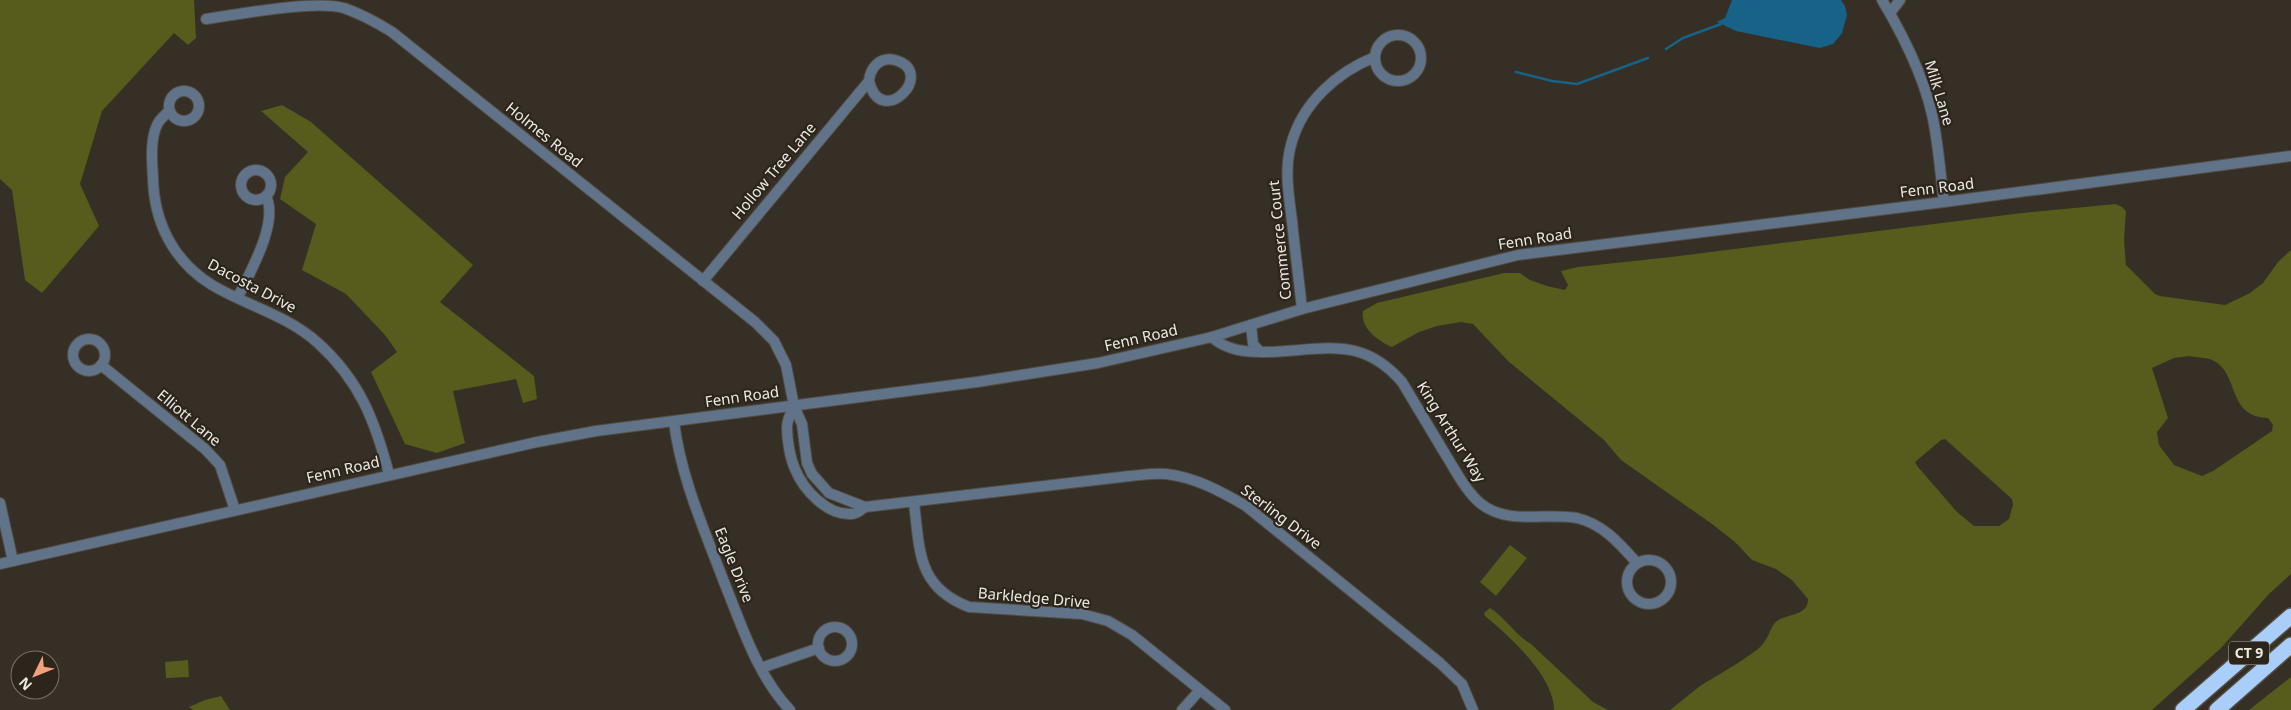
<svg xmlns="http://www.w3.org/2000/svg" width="2291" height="710" viewBox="0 0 2291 710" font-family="'Noto Sans',sans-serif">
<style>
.green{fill:#575b1b;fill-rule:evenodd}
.water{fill:#176287}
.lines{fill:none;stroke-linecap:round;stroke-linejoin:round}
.stream{stroke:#176287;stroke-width:2.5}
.minor-casing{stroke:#534d44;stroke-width:12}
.tertiary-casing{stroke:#534d44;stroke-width:12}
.motorway-casing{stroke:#534d44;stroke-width:18}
.minor{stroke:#607389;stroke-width:10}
.tertiary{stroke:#607389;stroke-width:10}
.motorway{stroke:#a8cef9;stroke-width:15}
.labels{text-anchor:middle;stroke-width:4.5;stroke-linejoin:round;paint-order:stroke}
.shield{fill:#2c251c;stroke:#b3aea7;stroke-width:1}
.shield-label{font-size:14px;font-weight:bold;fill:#ede8e2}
.street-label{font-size:15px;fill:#ede8e2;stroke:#2c251c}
</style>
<rect width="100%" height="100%" fill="#362f26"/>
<g class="green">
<polygon points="0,0 194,0 196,38 188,45 174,33 102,111 80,184 99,226 42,293 25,280 12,190 0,179"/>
<polygon points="282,105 311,122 473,265 440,302 534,376 537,399 523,403 516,379 453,391 465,443 437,453 405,444 371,372 397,352 385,335 346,294 302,270 316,224 280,199 285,177 308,152 261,111"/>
<path d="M2116,204l6,3 4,4 -2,29 2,25 29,29 5,2 65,9 25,-12 13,-10 15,-21 13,-12v324l-22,20 -48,54 -69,62h-482c10,-8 20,-16 30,-24 19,-12 40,-23 58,-37 12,-10 11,-22 19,-28 12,-8 31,-5 31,-22l-16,-19 -16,-11 -24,-9 -17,-18 -23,-18 -91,-64 -17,-20 -96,-79 -35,-37 -12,-2 -24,4 -18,6 -27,15c-14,-6 -32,-19 -29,-36l14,-8 127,-30h16l10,7 17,6 18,4 3,-5 -7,-14 17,-4 93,-10 351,-44zM2189,356c7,2 17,1 23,4 28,12 14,57 56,58l5,7 -1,6 -59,40 -11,5 -28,-11 -15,-20 -2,-13 11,-14 -16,-50 22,-10zM1945,439l67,60 1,6 -4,14 -10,7h-25l-17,-14 -39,-45 -3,-5 26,-22z"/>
<polygon points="1510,545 1527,558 1496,596 1480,582"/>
<path d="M1490,608c16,10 24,26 41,36l62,58 15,8h-54c0,-34 -45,-74 -69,-94l-1,-3z"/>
<polygon points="188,660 189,677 166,678 165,662"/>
<polygon points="2291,677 2291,710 2249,710"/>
<polygon points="221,696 230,710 193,710 189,707 205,700"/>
</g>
<polygon class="water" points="1732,0 1841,0 1845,6 1847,15 1842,33 1833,44 1820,48 1736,31 1717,22 1725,18"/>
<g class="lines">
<g class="stream">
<polyline points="1666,49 1683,38 1721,24"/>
<polyline points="1516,72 1552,81 1577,84 1648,58"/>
</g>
<defs>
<g id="minor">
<path d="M1882,0c24,40 46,84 53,130 4,24 6,48 9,72"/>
<polyline points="1890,13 1900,0"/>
<path d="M206,19c35,-5 106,-19 138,-11 17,6 32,14 48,24l363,290 19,19 12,24 8,41 8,18 5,39 5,11 17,19 36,14"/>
<circle cx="1398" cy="58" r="23"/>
<circle cx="184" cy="106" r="15"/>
<path d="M169,111c-4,4 -10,9 -12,14 -7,15 -5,36 -4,53 1,44 20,83 59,107 35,21 75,30 106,58 42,38 57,78 71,131"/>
<circle cx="256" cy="185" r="15"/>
<path d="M703,281l166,-200c1,-13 11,-25 26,-21 43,12 -14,71 -26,21"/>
<path d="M238,297c12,-25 41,-74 28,-101"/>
<path d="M1302,309c-3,-29 -7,-58 -10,-88 -3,-24 -8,-51 -1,-76 11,-42 46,-73 84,-88"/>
<polyline points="1251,325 1253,344 1259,351"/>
<path d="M1212,337c32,31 102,3 143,14 20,5 34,16 47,31 15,25 30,50 45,75 10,16 19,34 33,46 28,23 66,9 97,15 26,6 43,26 60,45"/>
<circle cx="89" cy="355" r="16"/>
<polyline points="101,365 205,449 220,465 235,510"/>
<path d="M794,406c-3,6 -7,15 -7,21 0,13 3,31 8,42 8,20 32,47 57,45 5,0 9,-4 13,-7l265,-31c12,-1 24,-3 36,-2 29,3 56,18 80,32l194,157 22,21 11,26"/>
<path d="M674,422c7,56 30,107 50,160 18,44 33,93 66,128"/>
<polyline points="0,503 13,561"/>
<path d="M914,503c6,48 3,84 55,104l113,7 26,7 24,14 93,75"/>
<circle cx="1649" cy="582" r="22"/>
<circle cx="835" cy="644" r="17"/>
<polyline points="761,668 819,648"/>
<polyline points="1182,710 1200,690"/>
</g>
<polyline id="tertiary" points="0,564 537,442 596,431 977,382 1098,363 1212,337 1302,309 1518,255 1944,202 2291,156"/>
<g id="motorway">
<polyline points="2183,710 2291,616"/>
<polyline points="2217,710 2291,645"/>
</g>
</defs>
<use href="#minor" class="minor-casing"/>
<use href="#tertiary" class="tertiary-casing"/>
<use href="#motorway" class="motorway-casing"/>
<use href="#minor" class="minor"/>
<use href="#tertiary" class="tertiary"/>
<use href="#motorway" class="motorway"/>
</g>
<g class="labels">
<rect class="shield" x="2229" y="641.5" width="40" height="23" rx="4"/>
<g class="shield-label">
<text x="2249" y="658">CT 9</text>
</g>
<g class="street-label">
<text transform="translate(1939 93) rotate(73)" y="5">Milk Lane</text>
<text transform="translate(544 135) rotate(39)" y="5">Holmes Road</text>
<text transform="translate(774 171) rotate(-50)" y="5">Hollow Tree Lane</text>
<text transform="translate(1937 188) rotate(-7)" y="5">Fenn Road</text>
<text transform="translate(1535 239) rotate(-9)" y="5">Fenn Road</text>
<text transform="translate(1280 240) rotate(-96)" y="5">Commerce Court</text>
<text transform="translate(252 286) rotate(28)" y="5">Dacosta Drive</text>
<text transform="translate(1141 338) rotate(-13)" y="5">Fenn Road</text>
<text transform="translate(742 397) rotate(-8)" y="5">Fenn Road</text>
<text transform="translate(189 418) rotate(40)" y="5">Elliott Lane</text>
<text transform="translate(1451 432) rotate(58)" y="5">King Arthur Way</text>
<text transform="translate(343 470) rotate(-13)" y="5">Fenn Road</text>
<text transform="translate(1281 517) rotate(37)" y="5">Sterling Drive</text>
<text transform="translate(734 565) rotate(68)" y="5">Eagle Drive</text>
<text transform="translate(1034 598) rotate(5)" y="5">Barkledge Drive</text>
</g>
</g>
<g transform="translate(35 675) rotate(227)"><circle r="24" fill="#2c251c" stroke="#79736b"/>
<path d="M0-4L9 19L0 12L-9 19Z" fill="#f2a17e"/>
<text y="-8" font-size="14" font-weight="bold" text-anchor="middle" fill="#ede8e2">N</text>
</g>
</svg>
